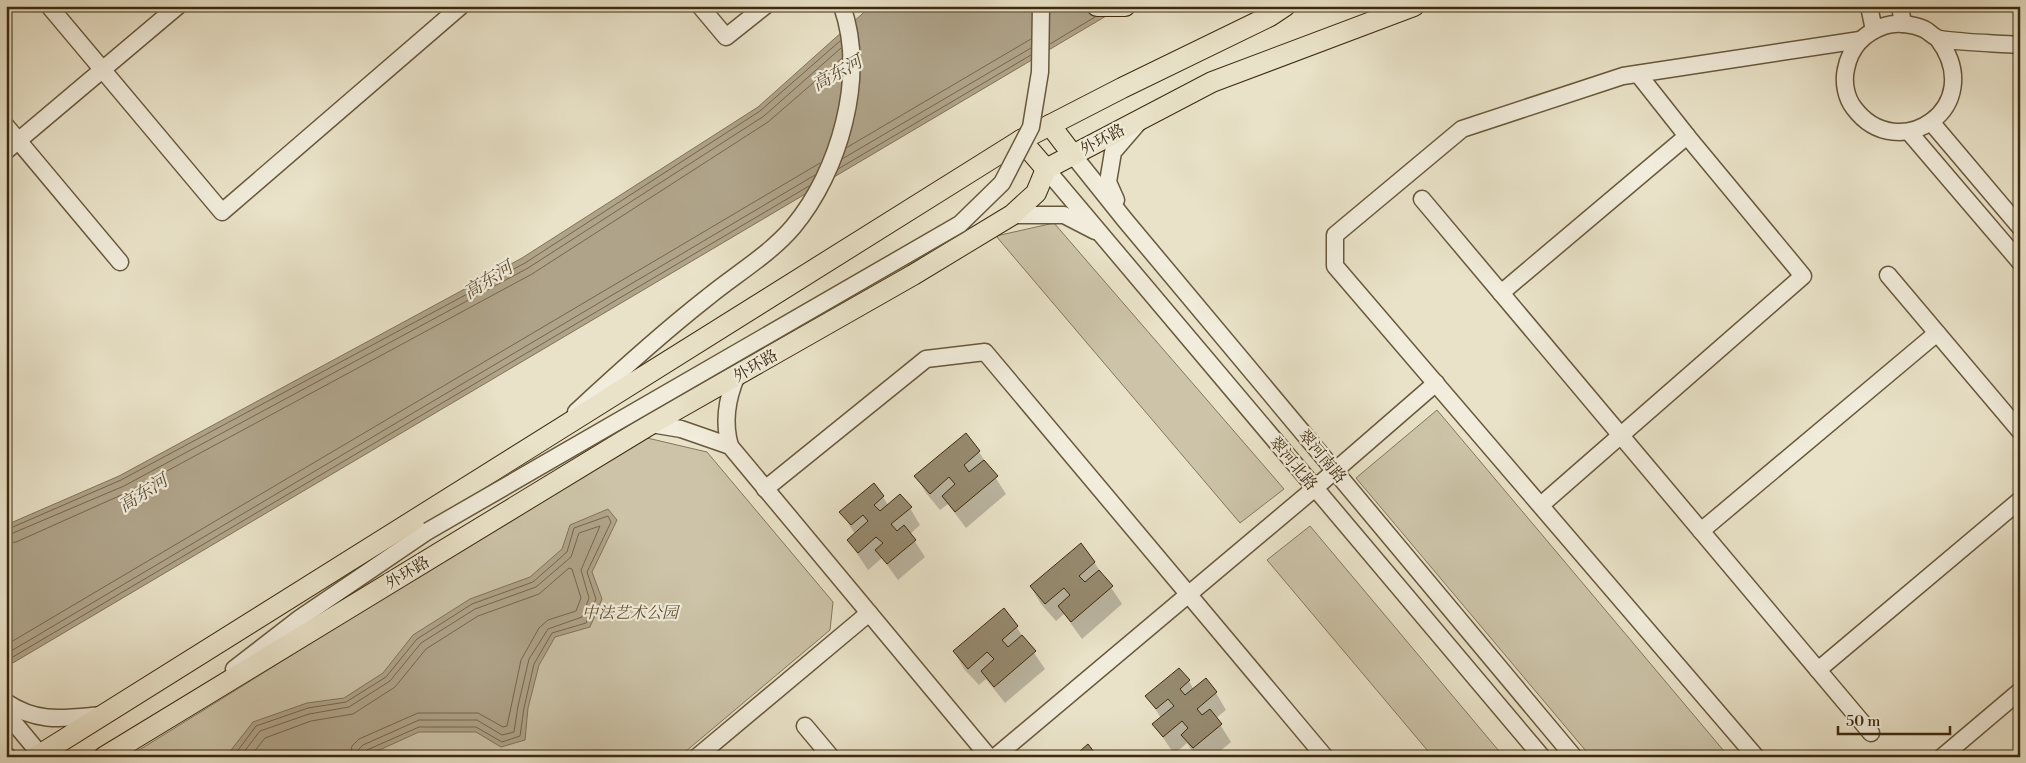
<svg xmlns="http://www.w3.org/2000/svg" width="2026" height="763" viewBox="0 0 2026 763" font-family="'Libre Bodoni','Noto Serif SC',serif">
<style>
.green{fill:#ccc3a8;stroke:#84765b}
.water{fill:#afa389;stroke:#817358}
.shadow{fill:#0003}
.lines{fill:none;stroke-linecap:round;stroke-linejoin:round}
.shore{stroke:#76664c;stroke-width:1}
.building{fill:#968a6f;stroke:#3d2a0e}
.minor-casing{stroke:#68583c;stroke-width:19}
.major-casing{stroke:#3d2a0e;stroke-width:22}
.minor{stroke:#f1ecdb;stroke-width:16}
.major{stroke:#e9e2c8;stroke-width:20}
.minor-bridge-casing{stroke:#68583c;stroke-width:19;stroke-linecap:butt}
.minor-bridge{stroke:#f1ecdb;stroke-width:16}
.labels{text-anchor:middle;stroke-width:4.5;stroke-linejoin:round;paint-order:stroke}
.street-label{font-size:16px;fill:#3d2a0e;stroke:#f1ecdb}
.park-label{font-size:16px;font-style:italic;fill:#615034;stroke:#f1ecdb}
.water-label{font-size:18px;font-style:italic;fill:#5f4e33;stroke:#f1ecdb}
</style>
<rect width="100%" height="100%" fill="#e9e2c8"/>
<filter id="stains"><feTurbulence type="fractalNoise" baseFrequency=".004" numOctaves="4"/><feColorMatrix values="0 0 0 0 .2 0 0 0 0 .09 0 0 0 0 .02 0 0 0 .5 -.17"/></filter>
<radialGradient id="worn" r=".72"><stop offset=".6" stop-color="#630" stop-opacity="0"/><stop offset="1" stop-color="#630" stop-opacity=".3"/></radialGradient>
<g class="green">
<polygon points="1054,223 1284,489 1240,523 996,236"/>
<polygon points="1437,410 1729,757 1591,757 1356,478"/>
<polygon points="643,437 707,452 833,602 830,630 679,757 128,757"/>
<polygon points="1310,526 1504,757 1433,757 1267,560"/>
</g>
<g class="water">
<polygon points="871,6 1123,6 6,667 6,525 119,476 522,258 758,107"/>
<polygon points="608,509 617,520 592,572 602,599 590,627 555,637 539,665 528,708 525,740 501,747 476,732 419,732 364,757 199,757 228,754 253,722 307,703 344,698 383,673 413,635 470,599 530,577 562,549 570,525"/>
</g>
<g class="shadow">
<polygon points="979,452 1006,494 966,528 948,504 940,510 926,493 916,476"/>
<polygon points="883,497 888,505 910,508 920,525 910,534 925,557 898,580 882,558 868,570 848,540 855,534 841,512"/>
<polygon points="1094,562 1122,604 1082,639 1064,614 1056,621 1041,604 1031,587"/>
<polygon points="1004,609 1045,669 1005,703 986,679 979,685 964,669 954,651"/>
<polygon points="1189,681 1194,690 1216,693 1226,710 1216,718 1231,742 1213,757 1196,757 1187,743 1174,754 1154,724 1161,718 1147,696"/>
</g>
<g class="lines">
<g class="shore">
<polyline points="1050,44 1095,17"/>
<polyline points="846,148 1031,39"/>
<polyline points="842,159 1031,48"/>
<polyline points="838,169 1031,55"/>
<polyline points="6,530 121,480 525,263 760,111 840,41"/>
<polyline points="6,536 124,486 528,268 764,116 841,48"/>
<polyline points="6,543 16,542 128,492 532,274 768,122 842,58"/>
<polyline points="6,645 820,163"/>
<polyline points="6,654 815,175"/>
<polyline points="6,661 809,186"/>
<polyline points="233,757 256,726 308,708 346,702 386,677 417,639 472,604 533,582 567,552 574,528 608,516 611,522 587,572 596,599 586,623 552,633 534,664 524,708 520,736 502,742 476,727 419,727 367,750 364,757"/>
<polyline points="240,757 260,731 309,714 349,707 390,681 421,643 475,609 536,587 571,557 579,533 600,526 581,570 589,598 582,617 548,629 529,659 518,706 514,732 502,735 477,720 419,720 363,745 358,750 357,757"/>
<polyline points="250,757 265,738 311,721 353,714 395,687 426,649 478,616 539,594 569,568 572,569 581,598 576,611 548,620 539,628 521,660 507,726 503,727 478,713 418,713 359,739 352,746 350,757"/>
</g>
</g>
<g class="building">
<polygon points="966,433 980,451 964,465 969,472 984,460 998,476 955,512 942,496 955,484 949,477 930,494 914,476"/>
<polygon points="874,483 884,496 874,505 880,511 900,494 912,507 891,524 897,531 904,525 916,540 887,564 875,550 883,543 876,537 858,553 847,540 868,521 863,515 851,525 839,512"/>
<polygon points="1081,543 1095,562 1079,576 1085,582 1099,570 1113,586 1071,622 1058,606 1070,595 1064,588 1045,604 1030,586"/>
<polygon points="1004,608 1018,626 1002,640 1008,647 1022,635 1036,651 994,687 981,671 994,659 987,652 968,669 953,651"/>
<polygon points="1179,668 1190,680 1180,689 1185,695 1206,678 1217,692 1197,709 1202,715 1210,709 1222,724 1193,748 1181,735 1188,728 1182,721 1163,737 1152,724 1174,706 1168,699 1156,709 1145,696"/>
<polygon points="1088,744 1098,757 1073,757"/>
</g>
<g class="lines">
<defs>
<g id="minor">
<polyline points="49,6 222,212 461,6"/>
<polyline points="700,6 726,37 765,6"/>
<polyline points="1869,6 1874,30"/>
<polyline points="1900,6 1903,24"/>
<path d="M1938,39c51,68 -40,128 -84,69 -8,-10 -11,-26 -8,-39 4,-21 18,-36 38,-43 12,-4 29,-2 40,3 6,3 10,9 16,10 26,4 54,4 80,6"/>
<polyline points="1638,74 1687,136"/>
<polyline points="1931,122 2020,227"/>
<polyline points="6,126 120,262"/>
<polyline points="1909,132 2020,262"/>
<polyline points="6,151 178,6"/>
<polyline points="1073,155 1125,220 1574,757"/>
<polyline points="1046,169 1542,757"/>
<polyline points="1422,199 1871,733"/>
<polyline points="1116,200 1108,182 1113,152 1138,123"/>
<polyline points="1012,215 1064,215 1095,231"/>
<polyline points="1888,275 2020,431"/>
<polyline points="1501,293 1687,136 1803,276 1541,505"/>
<path d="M576,412c43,-40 86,-79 132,-115 28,-23 61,-42 85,-70 46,-55 74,-150 49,-221"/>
<polyline points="651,424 681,429 730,446 989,757"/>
<path d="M730,446c-7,-24 -3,-48 7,-71"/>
<polyline points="765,489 926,359 985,352 1325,757"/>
<polyline points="1701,531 1937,333"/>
<polyline points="234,669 300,618 428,531"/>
<polyline points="1818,670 2020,500"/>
<path d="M6,702c32,22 60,16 96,13"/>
<polyline points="6,713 40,754"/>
<polyline points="805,726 831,757"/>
<polyline points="6,755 8,757"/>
<polyline points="697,757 869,613"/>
<polyline points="995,757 1315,488 1436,383"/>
<polyline points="1756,757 1335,266 1335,235 1462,129 1623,76 1860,40"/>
<polyline points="1942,757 2020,691"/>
</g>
<g id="major">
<polyline points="1097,6 1125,6"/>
<polyline points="1050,125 1073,155"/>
<polyline points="1021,140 1046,169"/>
<polyline points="36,757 1021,140 1122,88 1270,16 1285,6"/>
<polyline points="104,757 651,424 913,275 1012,215 1036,193 1046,169 1212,82 1414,6"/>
</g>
</defs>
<use href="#minor" class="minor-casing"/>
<use href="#major" class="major-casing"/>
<use href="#minor" class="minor"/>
<use href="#major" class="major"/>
<defs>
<polyline id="minor-bridge" points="428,531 960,224 1002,183 1031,127 1040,72 1041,6"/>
</defs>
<use href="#minor-bridge" class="minor-bridge-casing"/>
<use href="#minor-bridge" class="minor-bridge"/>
</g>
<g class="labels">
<g class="street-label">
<text transform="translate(1102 139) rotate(-28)" y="6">外环路</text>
<text transform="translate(755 365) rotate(-30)" y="6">外环路</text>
<text transform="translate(1323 456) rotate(50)" y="6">翠河南路</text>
<text transform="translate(1294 463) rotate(50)" y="6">翠河北路</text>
<text transform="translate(407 572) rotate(-31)" y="6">外环路</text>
</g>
<g class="park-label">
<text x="630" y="618">中法艺术公园</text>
</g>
<g class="water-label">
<text transform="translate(837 73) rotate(-29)" y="6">高东河</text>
<text transform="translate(488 280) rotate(-32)" y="6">高东河</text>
<text transform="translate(143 493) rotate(-32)" y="6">高东河</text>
</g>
</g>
<rect width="2026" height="763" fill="none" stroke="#e9e2c8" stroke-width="25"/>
<rect x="8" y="8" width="2011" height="748" fill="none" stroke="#3d2a0e" stroke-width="2.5"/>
<rect x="12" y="12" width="2001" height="738" fill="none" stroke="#3d2a0e"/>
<path d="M1838 726v8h112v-8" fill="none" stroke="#3d2a0e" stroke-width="2.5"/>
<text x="1846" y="726" font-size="15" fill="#3d2a0e" stroke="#f1ecdb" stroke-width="4" paint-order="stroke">50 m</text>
<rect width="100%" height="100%" filter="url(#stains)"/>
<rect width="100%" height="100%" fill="url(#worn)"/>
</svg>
